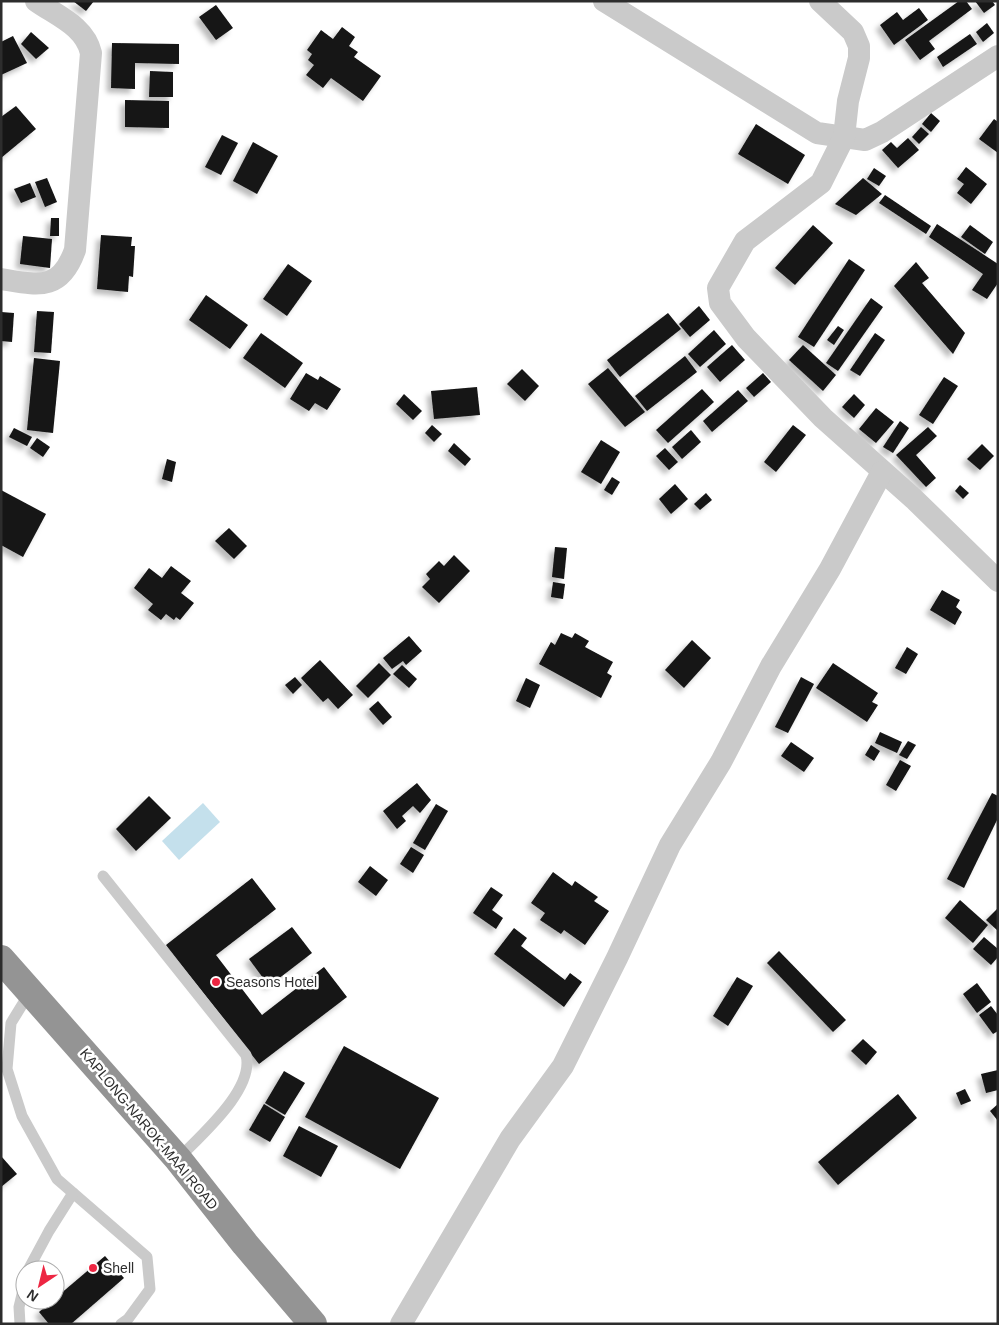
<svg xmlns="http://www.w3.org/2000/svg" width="999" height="1325" viewBox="0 0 999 1325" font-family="Helvetica,sans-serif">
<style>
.water{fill:#c4e0ec}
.building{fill:#141414;filter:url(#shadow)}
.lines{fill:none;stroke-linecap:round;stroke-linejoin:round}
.lane{stroke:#cacaca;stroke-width:11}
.street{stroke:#cacaca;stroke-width:22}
.highway{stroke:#949494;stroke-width:28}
.poi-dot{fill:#ed2642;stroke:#fff;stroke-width:2}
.labels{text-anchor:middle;stroke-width:5;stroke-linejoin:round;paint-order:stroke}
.poi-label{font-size:14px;fill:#2d2d2d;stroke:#fff;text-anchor:start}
.street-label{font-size:14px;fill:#2d2d2d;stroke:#fff}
</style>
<defs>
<filter id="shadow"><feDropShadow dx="-4.5" dy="4.5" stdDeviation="2.5" flood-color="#0004"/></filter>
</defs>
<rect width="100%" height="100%" fill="#fff"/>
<polygon class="water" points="203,803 220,822 179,860 162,841"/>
<g class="building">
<polygon points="73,1 94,1 86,11"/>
<polygon points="959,1 966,1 972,9 929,41 935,49 920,60 905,40"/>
<polygon points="975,1 992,1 995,5 984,13"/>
<polygon points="216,5 233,28 216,40 199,17"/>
<polygon points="919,8 928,20 894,45 880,25 897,12 903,20"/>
<polygon points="987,23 994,33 983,42 976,32"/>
<polygon points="342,27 355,37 349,46 358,52 354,57 381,76 363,101 331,78 323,88 306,75 314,65 308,60 312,54 307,50 321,30 333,39"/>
<polygon points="31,32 49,48 36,59 21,44"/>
<polygon points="970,34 977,44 943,67 937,57"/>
<polygon points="13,36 27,63 1,75 1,42"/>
<polygon points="112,43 179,44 179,64 135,63 135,89 111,88"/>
<polygon points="150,71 173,72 173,97 149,97"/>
<polygon points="125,100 169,101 169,128 125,127"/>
<polygon points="16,106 36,129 1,158 1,117"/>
<polygon points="931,113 940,121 931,132 922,124"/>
<polygon points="994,119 998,122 998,153 979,139"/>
<polygon points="756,124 805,155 788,184 738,154"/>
<polygon points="921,127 929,134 919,144 912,137"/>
<polygon points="222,135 238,143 221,175 205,167"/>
<polygon points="908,138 919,150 898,168 882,150 891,142 897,148"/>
<polygon points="253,142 278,156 257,194 233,181"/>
<polygon points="966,167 987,184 971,204 957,193 964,184 957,179"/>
<polygon points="874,168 886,176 879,186 867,179"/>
<polygon points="47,178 57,202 45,207 35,182"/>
<polygon points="863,178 882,194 856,215 835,204"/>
<polygon points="30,183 36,197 21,203 14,189"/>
<polygon points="885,195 931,226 926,234 879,203"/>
<polygon points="51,218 59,218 59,236 50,236"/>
<polygon points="937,224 998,264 998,283 987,299 972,290 983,274 929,237"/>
<polygon points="813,225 833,243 795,285 775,268"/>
<polygon points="970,225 993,242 985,254 961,237"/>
<polygon points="101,235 132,237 131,246 135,246 133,277 129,276 128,292 97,289"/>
<polygon points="23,236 52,239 50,268 20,264"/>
<polygon points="849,259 865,270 814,347 798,337"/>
<polygon points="916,262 929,278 922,283 965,333 953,354 894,286"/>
<polygon points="288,264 312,281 287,316 263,299"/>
<polygon points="206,295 248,325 230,349 189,320"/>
<polygon points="871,298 883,307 838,371 826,363"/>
<polygon points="699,306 710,320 690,337 679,324"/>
<polygon points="37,311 54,312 51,353 34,352"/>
<polygon points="1,312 14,313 12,342 1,341"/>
<polygon points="668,313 681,329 620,377 607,360"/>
<polygon points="838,326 844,330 834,345 827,340"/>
<polygon points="714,330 726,344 700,367 688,354"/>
<polygon points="261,333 303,363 285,388 243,358"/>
<polygon points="875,333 885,340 860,376 850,370"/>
<polygon points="732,345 745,360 720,382 707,367"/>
<polygon points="803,345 836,375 823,391 789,360"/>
<polygon points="685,356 697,372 647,411 635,396"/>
<polygon points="34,358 60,361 53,433 27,430"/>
<polygon points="608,368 645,412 625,427 588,384"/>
<polygon points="522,369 539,386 525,401 507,384"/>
<polygon points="306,373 318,380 320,376 341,389 327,410 315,403 309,411 290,399"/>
<polygon points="763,373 771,382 754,397 746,388"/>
<polygon points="944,377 958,386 933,424 919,415"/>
<polygon points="477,387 480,415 434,419 431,391"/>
<polygon points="702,389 714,402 668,443 656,430"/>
<polygon points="738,390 748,401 712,432 703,421"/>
<polygon points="404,394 422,411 413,420 396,404"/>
<polygon points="854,394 865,405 854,418 842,407"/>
<polygon points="876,408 894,422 876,443 859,429"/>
<polygon points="900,421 909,428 893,453 883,447"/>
<polygon points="432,425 442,434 434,442 425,433"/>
<polygon points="793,425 806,435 776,472 764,462"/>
<polygon points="928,427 937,436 916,455 936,478 926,487 896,455"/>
<polygon points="14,428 32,437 27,446 9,437"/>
<polygon points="691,430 701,442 682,459 672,447"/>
<polygon points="37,438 50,447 43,457 30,448"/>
<polygon points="601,440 620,452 601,484 581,472"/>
<polygon points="454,443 471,459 465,466 448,451"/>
<polygon points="982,444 994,456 980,470 967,459"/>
<polygon points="665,448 678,462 669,470 656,456"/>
<polygon points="167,459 176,462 172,482 162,479"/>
<polygon points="612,477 620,482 612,495 604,490"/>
<polygon points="675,484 688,499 671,514 659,499"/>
<polygon points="960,485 969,493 963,499 955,491"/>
<polygon points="1,490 46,514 23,557 1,545"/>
<polygon points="706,493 712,500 700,510 694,504"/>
<polygon points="229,528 247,546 234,559 215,541"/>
<polygon points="555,547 567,548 564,579 552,577"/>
<polygon points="454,555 470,571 439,603 422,587 430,579 426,574 439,561 444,566"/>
<polygon points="171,566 191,581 181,593 194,603 180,620 176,617 174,620 166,614 161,620 148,610 153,604 134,588 149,568 162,578"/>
<polygon points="553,582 565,584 563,599 551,597"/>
<polygon points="942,590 960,600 956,607 962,612 955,625 930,610"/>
<polygon points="561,633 572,638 575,633 589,641 585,647 613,662 607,673 612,676 601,698 539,664 551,642 555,645"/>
<polygon points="409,636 422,651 406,665 403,661 392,669 383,658"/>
<polygon points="692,640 711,658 684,688 665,670"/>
<polygon points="907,647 918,654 906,674 895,668"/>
<polygon points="320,660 353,695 338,709 328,698 323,702 301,678"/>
<polygon points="379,663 391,675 368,698 356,686"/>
<polygon points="833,663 878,693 872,702 878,705 867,722 816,688"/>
<polygon points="402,665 417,679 409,688 393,674"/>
<polygon points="295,677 302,685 293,694 285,685"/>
<polygon points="801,677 814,684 788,733 775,727"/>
<polygon points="526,678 540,685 530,708 516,701"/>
<polygon points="378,701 392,717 383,725 369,709"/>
<polygon points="880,732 902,742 897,753 875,743"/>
<polygon points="908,741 916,745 907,759 899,755"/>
<polygon points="791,742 814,758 804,772 781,756"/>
<polygon points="871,745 880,751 874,761 865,755"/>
<polygon points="900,760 911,766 896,791 886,785"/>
<polygon points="417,783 431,800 420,813 413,806 402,816 406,821 397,829 383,811"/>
<polygon points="992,793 998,796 998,818 964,888 947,879"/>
<polygon points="149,796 171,818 136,851 116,829"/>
<polygon points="436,804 448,811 425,850 413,843"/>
<polygon points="411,847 424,855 413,873 400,864"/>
<polygon points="370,866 388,880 376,896 358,882"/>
<polygon points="553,872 572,886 575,881 598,897 594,901 609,911 585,945 564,930 561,934 540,920 545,913 531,903"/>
<polygon points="252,878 276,909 216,955 262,1015 324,967 347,997 259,1064 166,945"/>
<polygon points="491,887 503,895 492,910 503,918 496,929 473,913"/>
<polygon points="960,900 988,925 973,943 945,918"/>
<polygon points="998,908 998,931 986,920"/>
<polygon points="292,927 312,953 269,986 249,959"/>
<polygon points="514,928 527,938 521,946 565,980 570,973 582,982 564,1007 494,954"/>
<polygon points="984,937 998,949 998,957 991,965 973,949"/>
<polygon points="779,951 846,1020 833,1032 767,963"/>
<polygon points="737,977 753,986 728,1026 713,1016"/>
<polygon points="977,983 991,1002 977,1013 963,994"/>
<polygon points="991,1006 998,1015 998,1031 993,1034 979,1015"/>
<polygon points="863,1039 877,1052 866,1065 851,1051"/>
<polygon points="344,1046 439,1098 400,1169 305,1117"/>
<polygon points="998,1070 998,1090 986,1093 981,1074"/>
<polygon points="284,1071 305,1083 285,1115 265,1103"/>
<polygon points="965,1089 971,1101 961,1105 956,1093"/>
<polygon points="898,1094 917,1118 838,1185 818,1162"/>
<polygon points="264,1104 285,1117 270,1142 249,1130"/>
<polygon points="998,1104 998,1121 990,1111"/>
<polygon points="299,1126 338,1146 321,1177 283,1156"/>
<polygon points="1,1156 17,1174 1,1187"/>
<polygon points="105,1256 124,1278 71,1324 49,1324 39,1312"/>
</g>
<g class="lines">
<g class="lane">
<path d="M103,876l143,179c9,34 -45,80 -68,104"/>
<polyline points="30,992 11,1023 7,1069 22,1116 57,1179 147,1257 150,1289 128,1319 121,1324"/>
<polyline points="28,1270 49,1231 73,1193"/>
<polyline points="20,1324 19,1307 25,1282"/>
</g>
<g class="street">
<polyline points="604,1 817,133 865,140 882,132 998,56"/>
<polyline points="820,1 853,32 859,46 859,58 848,101 844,137 821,183 745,241 718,288 720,303 746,338 823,418 914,499 998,581"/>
<path d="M1,279c37,6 59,13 74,-29l16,-197c-6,-27 -34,-37 -55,-52"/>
<polyline points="401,1324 510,1139 563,1066 617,958 670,845 721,762 771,666 830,569 882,472"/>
</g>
<polyline class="highway" points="1,959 178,1159 245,1244 313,1324"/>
</g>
<g class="poi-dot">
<circle cx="216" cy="982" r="5"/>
<circle cx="93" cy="1268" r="5"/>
</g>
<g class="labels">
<g class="poi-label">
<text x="226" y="987">Seasons Hotel</text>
<text x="103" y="1273">Shell</text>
</g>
<g class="street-label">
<text transform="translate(149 1129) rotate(50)" y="5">KAPLONG-NAROK-MAAI ROAD</text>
</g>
</g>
<rect width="999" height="1325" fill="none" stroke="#2d2d2d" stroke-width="5"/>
<g transform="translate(40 1285) rotate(215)"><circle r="24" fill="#ffffff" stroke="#ababab"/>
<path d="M0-4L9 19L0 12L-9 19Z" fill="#ed2642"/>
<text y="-8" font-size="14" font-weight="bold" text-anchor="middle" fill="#2d2d2d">N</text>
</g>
</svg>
